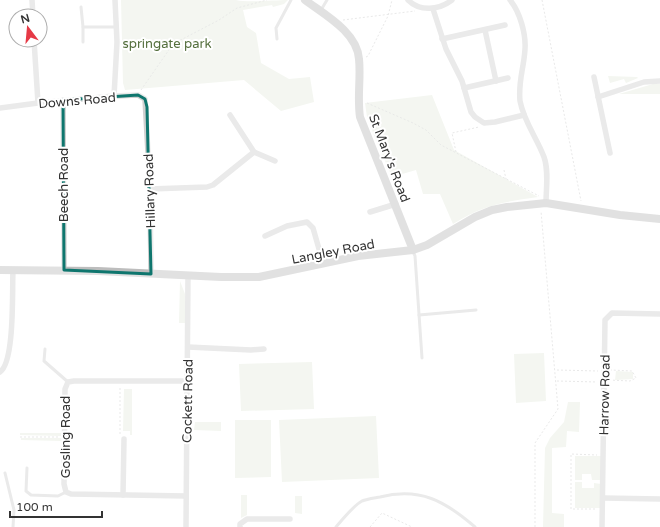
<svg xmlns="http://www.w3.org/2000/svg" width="660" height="527" viewBox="0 0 660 527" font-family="'Varela Round',sans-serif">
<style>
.green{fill:#e6ecdf}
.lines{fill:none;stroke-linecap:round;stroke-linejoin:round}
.path{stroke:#cdcdcd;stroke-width:1;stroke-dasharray:2 2;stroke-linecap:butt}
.lane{stroke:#d0d0d0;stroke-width:3}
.street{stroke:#d0d0d0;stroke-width:5.5}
.secondary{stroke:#bdbdbd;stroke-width:8}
.marked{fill:none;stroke:#0f766e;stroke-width:3;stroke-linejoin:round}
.labels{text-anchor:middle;stroke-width:4;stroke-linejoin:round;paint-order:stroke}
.park-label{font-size:13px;fill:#56703f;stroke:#fff}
.street-label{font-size:13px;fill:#333;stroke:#fff}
</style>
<rect width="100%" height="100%" fill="#fff"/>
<g class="green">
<path d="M121,0h115c12,3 38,0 52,0l-4,4 -11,3 -1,-2 -29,5 4,17 9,6 5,30 28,16 21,-2 4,25 -33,9 -37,-31 -119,10 -2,-7z"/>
<polygon points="608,76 637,77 638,78 626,83 624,79 610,83"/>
<polygon points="653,84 660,84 660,94 619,94"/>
<path d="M432,95l22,55 84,47c-35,5 -55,8 -85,27l-13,-30h-17l-7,-24 -24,7 -19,-44 -4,-16h-2l-2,-14z"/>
<polygon points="180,281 185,294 185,323 179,323"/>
<polygon points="544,353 546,401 516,403 514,354"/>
<polygon points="312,362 314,409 241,411 239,364"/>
<polygon points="616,371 633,372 633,379 615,380"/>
<polygon points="124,389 132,389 132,435 130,435 130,431 123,431"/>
<polygon points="568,402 580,402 579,432 567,431 566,447 552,448 552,513 564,514 564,527 543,527 545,448 550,438 564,422"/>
<polygon points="376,416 379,478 282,482 279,420"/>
<polygon points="235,420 271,420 271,477 235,478"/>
<polygon points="195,422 221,422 221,431 194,430"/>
<polygon points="20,433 61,433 61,436 20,435"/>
<polygon points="21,438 61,438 61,441 21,440"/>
<polygon points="575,456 601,456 601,480 592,480 591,474 582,474 582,480 575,480"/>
<polygon points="575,482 582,482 582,488 594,488 594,483 601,484 600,508 575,508"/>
<polygon points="241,495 247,495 247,515 241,518"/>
<polygon points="295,496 302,496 302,514 295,513"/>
</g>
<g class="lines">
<g class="path">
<polyline points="542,0 581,201"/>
<polyline points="343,20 415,11"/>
<polyline points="366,57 368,56 388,16 392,0"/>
<polyline points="141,90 173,44 219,20 237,8 267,0"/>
<polyline points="367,103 413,123 426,130 441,145 539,196"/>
<polyline points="456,152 452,133 479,127"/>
<polyline points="504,170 506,179"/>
<polyline points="557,370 598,371"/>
<polyline points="609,380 630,381 636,378 632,371 611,370"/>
<polyline points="557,381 597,382"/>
<polyline points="120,434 120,388"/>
<polyline points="20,437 58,437"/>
<polyline points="595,509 571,509 571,454 597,455"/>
<polyline points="370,527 382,513 412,527"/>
<polyline points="535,527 535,443 558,409 541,211"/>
</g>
<g class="lane">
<polyline points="81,7 83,27 117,27"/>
<polyline points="321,10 327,0"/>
<polyline points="83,27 83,42"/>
<polyline points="277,39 276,28 291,0"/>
<polyline points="413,251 415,256 422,358"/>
<polyline points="419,315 476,310"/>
<polyline points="45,349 44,361 68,382"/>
<polyline points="27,468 26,491 31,495 58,496 66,492"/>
<polyline points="5,473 14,510 13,527"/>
<path d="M336,527c6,-7 18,-22 26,-26 5,-2 13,-3 18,-4 40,-10 65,4 95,30"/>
</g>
<g class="street">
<polyline points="32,0 33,16"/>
<path d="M408,0c12,12 31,10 44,0"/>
<path d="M510,0c10,12 16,34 15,49 -1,19 -7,32 -5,52 4,21 17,37 24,56 5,14 2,32 2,46"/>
<polyline points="433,9 446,49 462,81 471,112 475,117 484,123 495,122 524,115"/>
<polyline points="485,30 496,81"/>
<polyline points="442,39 505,25"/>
<polyline points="34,40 38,103"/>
<polyline points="594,77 610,153"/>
<polyline points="464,88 508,78"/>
<polyline points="114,96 117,42 115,0"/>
<polyline points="598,97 644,82 660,81"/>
<polyline points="63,100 64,270"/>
<polyline points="0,108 38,103 114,96 138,95 145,99 150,189 151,274"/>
<polyline points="254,152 275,161"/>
<polyline points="150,189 207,187 213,185 254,152 230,115"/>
<polyline points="370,212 396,204"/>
<polyline points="265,236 287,226 307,222 313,228 323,263"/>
<polyline points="188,347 251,350 264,349"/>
<path d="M0,372c15,-10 12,-83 13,-102"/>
<polyline points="123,495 124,439"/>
<polyline points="186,496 71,494 66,492 64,484 65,389 68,382 74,381 187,381"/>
<polyline points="603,498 660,499"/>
<polyline points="186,527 188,275"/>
<polyline points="240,527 240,524 247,519 290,519"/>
<polyline points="602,527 605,320 612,313 660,314"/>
</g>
<g class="secondary">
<path d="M305,0c20,15 52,32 54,59 2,19 -2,38 1,58l53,133"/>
<polyline points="0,270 98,271 221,277 259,277 358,256 413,250 427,245 475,217 492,210 507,207 546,203 620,215 660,219"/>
</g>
</g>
<path d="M0 0H660V527H0ZM138,95l7,4 2,8 4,167 -87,-4 -1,-170z" fill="#fff" fill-opacity=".55" fill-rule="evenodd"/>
<path class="marked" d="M138,95l7,4 2,8 4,167 -87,-4 -1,-170z"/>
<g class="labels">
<g class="park-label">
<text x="167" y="48">springate park</text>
</g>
<g class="street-label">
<text transform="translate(77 100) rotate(-5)" y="5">Downs Road</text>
<text transform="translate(390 158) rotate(69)" y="5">St Mary's Road</text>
<text transform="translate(63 185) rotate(-90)" y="5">Beech Road</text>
<text transform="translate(149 191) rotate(-92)" y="5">Hillary Road</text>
<text transform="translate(333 251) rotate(-11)" y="5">Langley Road</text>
<text transform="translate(604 395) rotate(-89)" y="5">Harrow Road</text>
<text transform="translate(187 401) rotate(-89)" y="5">Cockett Road</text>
<text transform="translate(65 437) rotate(-90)" y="5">Gosling Road</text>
</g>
</g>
<g transform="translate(28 28) rotate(344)"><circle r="19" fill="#ffffff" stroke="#adadad"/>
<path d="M0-3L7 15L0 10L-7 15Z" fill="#e63946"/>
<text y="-6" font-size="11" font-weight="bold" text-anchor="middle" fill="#333333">N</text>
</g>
<path d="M10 511v6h92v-6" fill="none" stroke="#333333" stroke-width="2"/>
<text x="16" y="511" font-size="12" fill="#333333" stroke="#ffffff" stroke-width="3" paint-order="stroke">100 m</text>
</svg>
